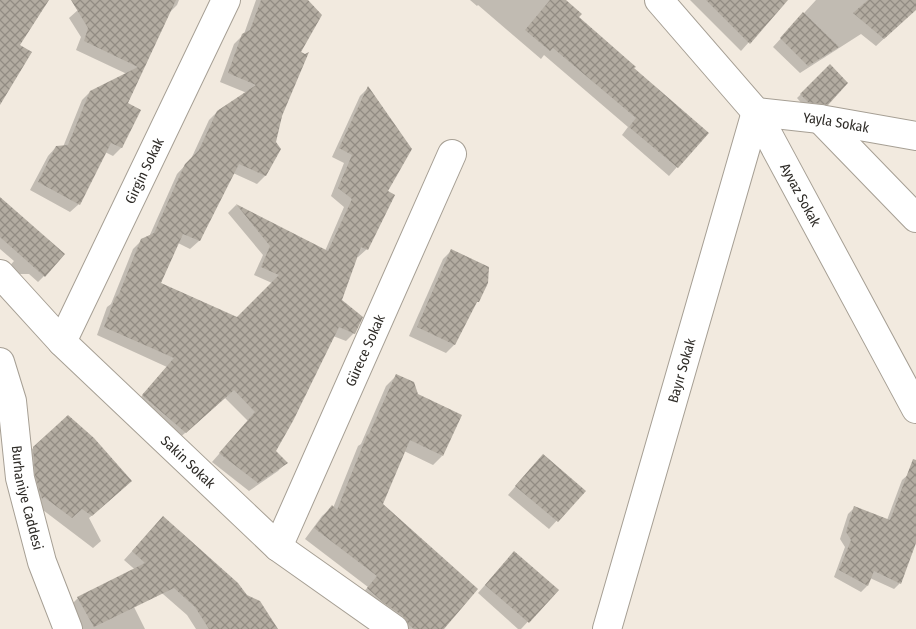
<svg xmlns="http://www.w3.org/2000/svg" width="916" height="629" viewBox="0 0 916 629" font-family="'Fira Sans Condensed',sans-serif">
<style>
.shadow{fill:#0003}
.building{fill:url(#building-cross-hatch)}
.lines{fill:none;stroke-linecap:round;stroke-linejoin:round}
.street-casing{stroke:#a69f94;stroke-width:30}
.street{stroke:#fff;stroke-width:28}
.labels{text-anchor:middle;stroke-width:4.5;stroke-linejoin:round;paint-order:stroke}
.street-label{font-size:14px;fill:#2e2b27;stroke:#fff}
</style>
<defs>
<pattern id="building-cross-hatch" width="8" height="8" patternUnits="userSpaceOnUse" patternTransform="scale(1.25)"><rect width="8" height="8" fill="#b3aca1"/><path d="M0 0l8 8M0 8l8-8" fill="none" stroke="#928c83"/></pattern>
</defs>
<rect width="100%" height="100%" fill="#f2eadf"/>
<g class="shadow">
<polygon points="97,0 179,0 177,5 169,13 127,104 140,111 121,148 113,156 105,152 79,204 70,212 30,190 48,156 56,147 63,147 82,100 90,92 127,74 76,50 81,37 69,18 78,10"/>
<polygon points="256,0 307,0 299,52 275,142 279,149 265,176 257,184 233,173 199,241 190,249 178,243 160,283 237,318 272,283 254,275 263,255 228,213 236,205 325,251 344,207 331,196 344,163 332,157 360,96 368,88 386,192 367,249 358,257 356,256 341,300 354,333 346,341 333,336 274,451 286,463 278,471 249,491 212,462 248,421 225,398 177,440 135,404 167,367 97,335 107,307 111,304 133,249 142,240 149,237 177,174 191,159 209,120 217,112 247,93 220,82 234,44 244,34"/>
<polygon points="470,0 564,0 578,17 632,68 707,133 669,176 622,135 628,127 544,55 541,59 478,5 477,6"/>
<polygon points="690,0 763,0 776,12 741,51"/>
<polygon points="816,0 901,0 904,20 876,46 861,34 800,73 773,47"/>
<polygon points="830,66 847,83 823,108 804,106 797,98"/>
<polygon points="0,199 44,276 38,282 29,274 9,274 6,270 14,261 0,249"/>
<polygon points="452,250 474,305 454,345 446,353 409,336 443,259"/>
<polygon points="396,376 442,456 433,465 404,451 381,505 442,629 396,629 358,598 368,587 305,539 322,516 332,507 333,508 358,446 361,444 386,386"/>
<polygon points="33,448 122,489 89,518 101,541 93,548 35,504 25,457"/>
<polygon points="535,464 584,491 549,529 508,495"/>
<polygon points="909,474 916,477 916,534 900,583 894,589 870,578 867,586 861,592 834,577 845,547 840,539 848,514 854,508 887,520 902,480"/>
<polygon points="155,526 276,629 196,629 187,615 124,560"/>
<polygon points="506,561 557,590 521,629 518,629 478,593"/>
<polygon points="119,577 145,629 82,629 70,606 78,598"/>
</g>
<g class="building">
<polygon points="0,0 49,0 20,45 32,52 0,105"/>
<polygon points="71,0 176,0 128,103 141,110 122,148 111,143 80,205 38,182 56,146 68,145 90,91 138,67 84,41 88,28"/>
<polygon points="261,0 308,0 322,15 301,52 305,54 309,52 282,116 276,142 281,149 266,176 239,164 200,241 183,234 161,283 237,317 279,275 261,267 270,246 236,204 328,251 352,199 338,188 352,155 339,148 368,86 412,149 388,191 395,195 368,250 361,247 342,300 363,317 355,334 339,327 293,421 276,451 288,463 258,483 219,453 255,412 234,390 186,433 142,395 174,358 104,327 115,298 119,294 141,239 154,233 185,164 199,150 217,111 256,85 228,73 242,34 250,30"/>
<polygon points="550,0 566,0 582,14 579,17 636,67 634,68 709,133 678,168 629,127 636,118 553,48 550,51 525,30"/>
<polygon points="706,0 788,0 750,44"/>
<polygon points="868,0 916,0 916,10 884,39 853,13"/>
<polygon points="803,12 839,47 808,66 780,38"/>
<polygon points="830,64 848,83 828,105 808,102 800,94"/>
<polygon points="0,197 65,254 45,277 0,237"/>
<polygon points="451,249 489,267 488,283 479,302 477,302 455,345 417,327"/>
<polygon points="396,374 414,382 418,394 462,415 443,456 410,440 383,504 478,589 444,629 414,629 409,625 403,616 384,603 367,588 377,576 314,528 332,505 337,510 367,435 369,434"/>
<polygon points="68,415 94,438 132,481 92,516 82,509 72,518 44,497 42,499 35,475 33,447"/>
<polygon points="543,454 586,491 558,522 515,486"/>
<polygon points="913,459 916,460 916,543 901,584 874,571 868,586 839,570 851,540 846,532 854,506 890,520"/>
<polygon points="163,516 238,583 247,595 260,601 278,629 209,629 195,607 174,588 94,627 77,597 145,563 132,551"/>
<polygon points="514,551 559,590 529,623 485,585"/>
</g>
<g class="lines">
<defs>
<g id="street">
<path id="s1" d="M659,0l97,112 160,297"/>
<polyline points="820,119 916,218"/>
<path id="s2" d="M0,274l62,68 216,205 116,82"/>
<path id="s3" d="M62,342l164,-342"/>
<path id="s4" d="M0,362l12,39 8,77 22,84 26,67"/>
<path id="s5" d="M278,547l174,-393"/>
<path id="s6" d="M607,629l149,-517 64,7 96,17"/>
</g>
</defs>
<use href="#street" class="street-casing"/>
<use href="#street" class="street"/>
</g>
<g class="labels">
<g class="street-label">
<text dy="5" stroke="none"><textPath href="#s6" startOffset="619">Yayla Sokak</textPath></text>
<text dy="5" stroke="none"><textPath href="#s3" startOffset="190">Girgin Sokak</textPath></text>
<text dy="5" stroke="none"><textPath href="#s1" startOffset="242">Ayvaz Sokak</textPath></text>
<text dy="5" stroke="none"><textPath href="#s5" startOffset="215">Gürece Sokak</textPath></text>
<text dy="5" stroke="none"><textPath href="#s6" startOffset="269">Bayır Sokak</textPath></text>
<text dy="5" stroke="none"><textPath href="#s2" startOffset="266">Sakin Sokak</textPath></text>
<text dy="5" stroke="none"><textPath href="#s4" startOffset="139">Burhaniye Caddesi</textPath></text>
</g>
</g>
</svg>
